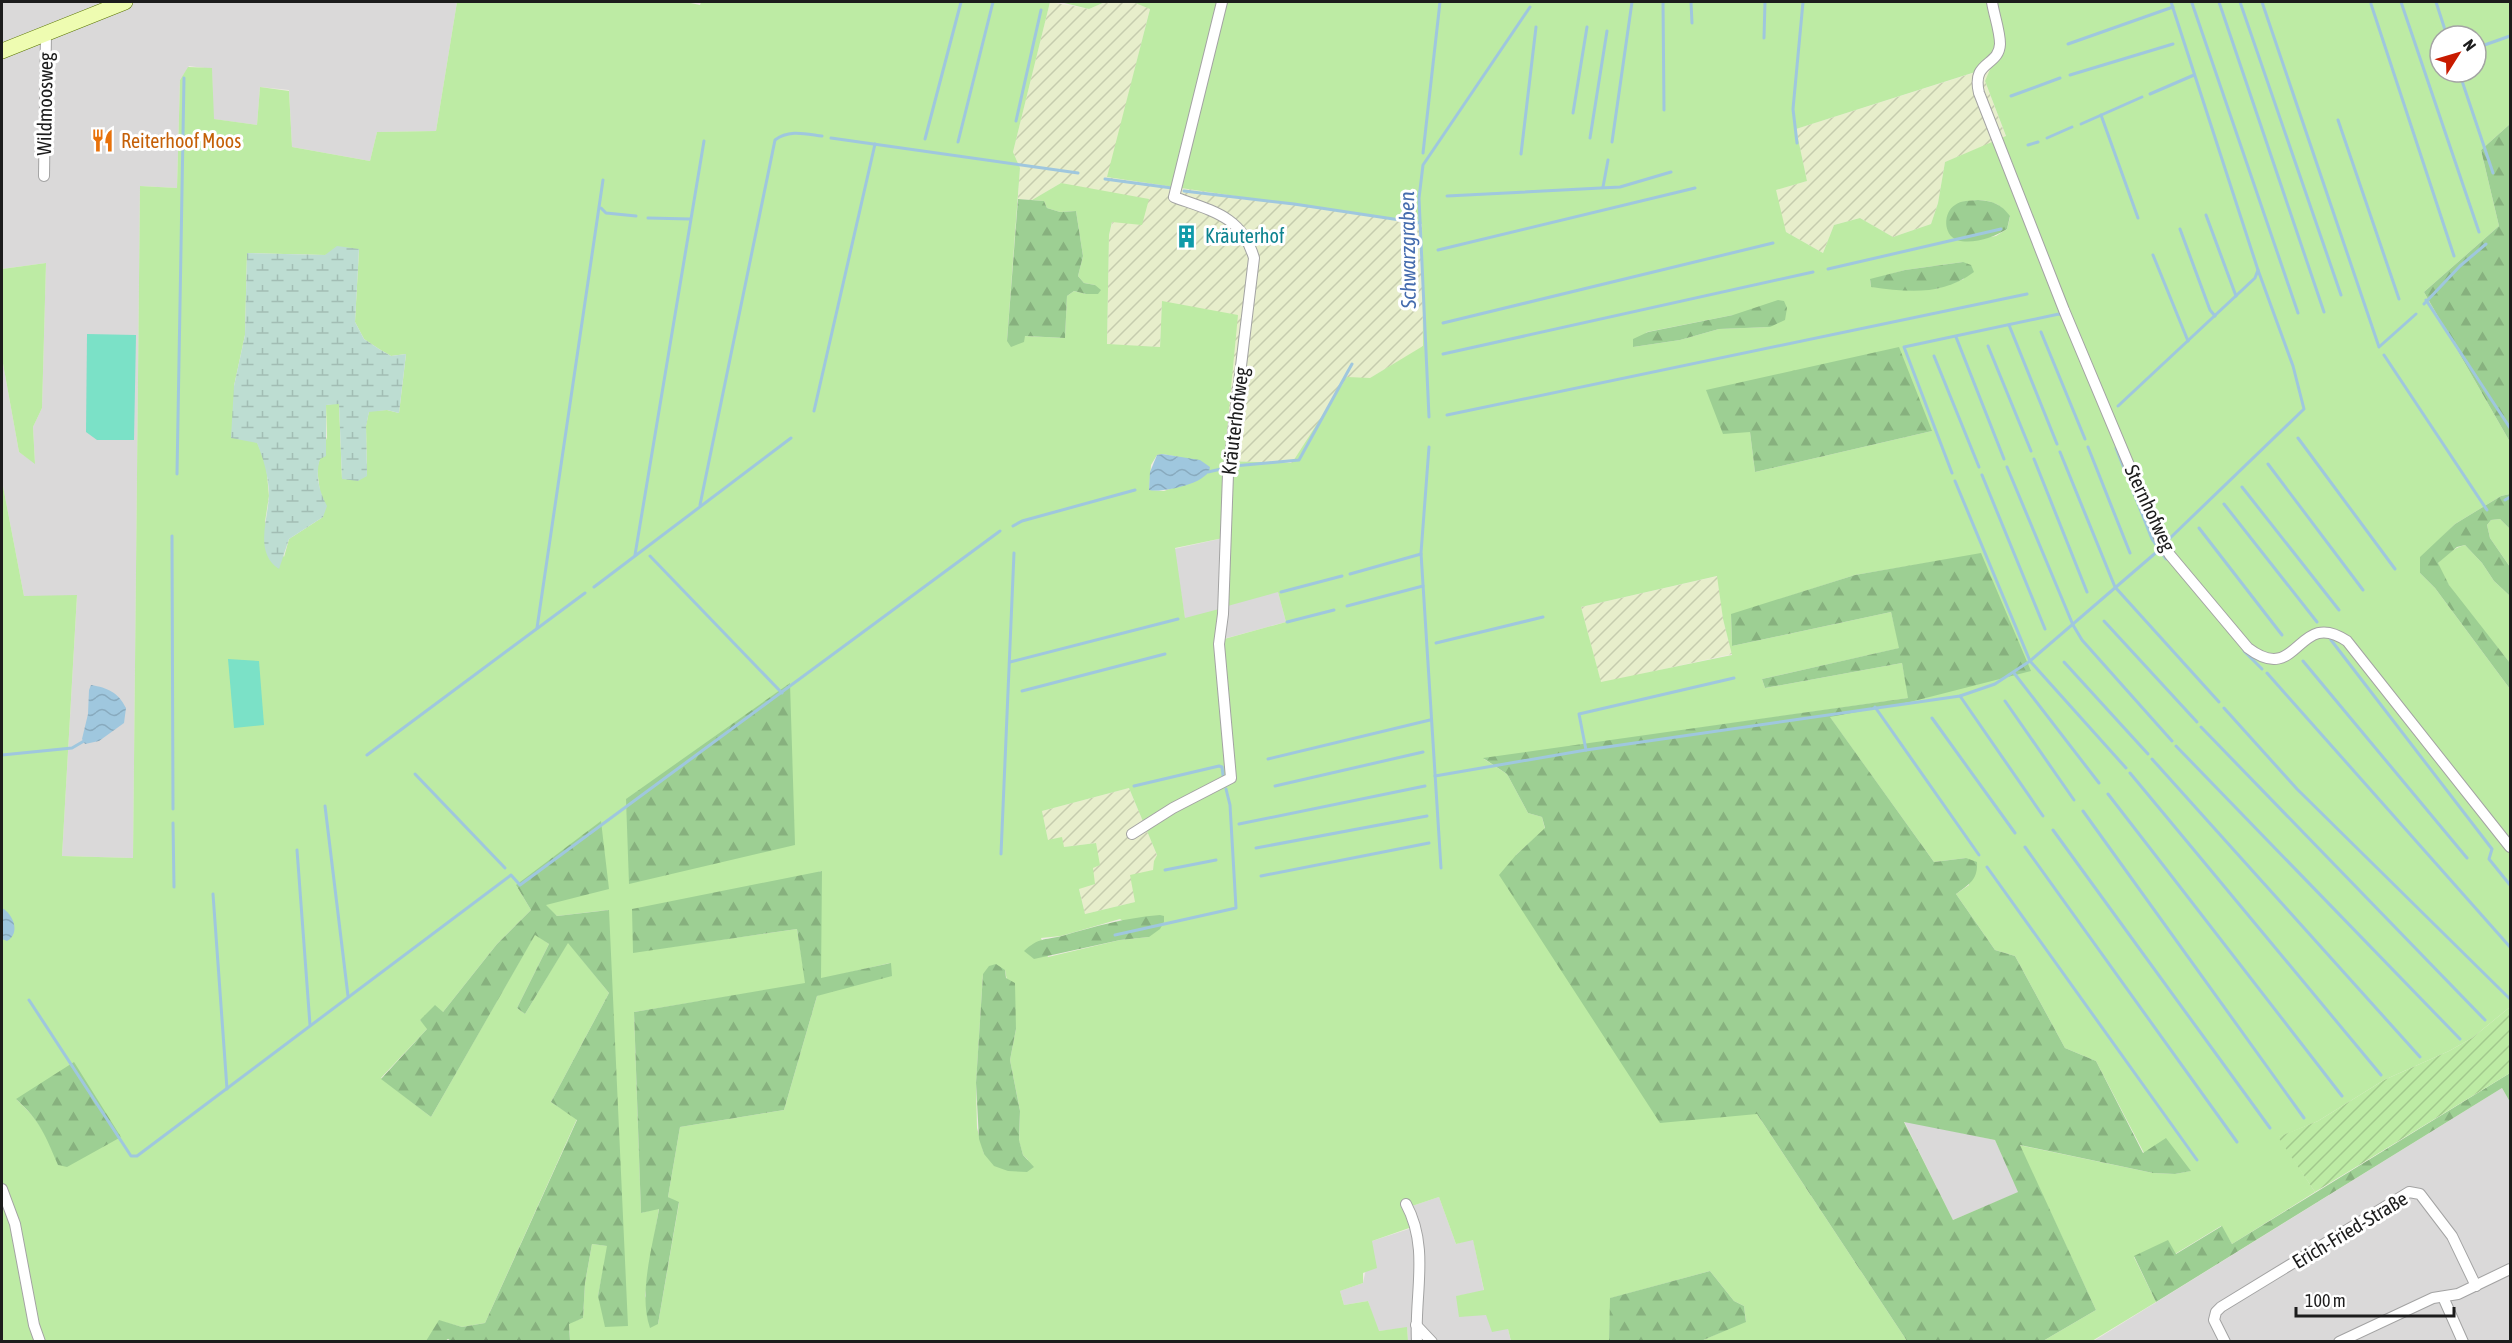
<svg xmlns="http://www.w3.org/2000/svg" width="2512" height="1343" viewBox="0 0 2512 1343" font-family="'Asap Condensed',sans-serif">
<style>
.residential{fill:#dad9d9}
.farmland{fill:url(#farmland-furrows)}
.grass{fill:#bdeba4;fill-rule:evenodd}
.forest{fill:url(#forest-firs);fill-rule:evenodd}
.wetland{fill:url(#wetland-marsh)}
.garden{fill:url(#garden-furrows)}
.pitch{fill:#7be1c7}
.water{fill:url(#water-waves)}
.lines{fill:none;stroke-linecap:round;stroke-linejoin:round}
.stream{stroke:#9fc7de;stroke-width:3}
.street-casing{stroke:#a3a3a3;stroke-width:12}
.secondary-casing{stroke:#597500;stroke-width:16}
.street{stroke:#fff;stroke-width:10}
.secondary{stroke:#eefcb1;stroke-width:15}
.labels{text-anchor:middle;stroke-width:6;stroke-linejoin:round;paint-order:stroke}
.street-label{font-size:20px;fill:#1c1c1c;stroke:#fff}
.food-label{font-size:20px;fill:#c56008;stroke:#fff;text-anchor:start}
.culture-label{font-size:20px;fill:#0d838f;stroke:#fff;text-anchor:start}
.water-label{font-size:21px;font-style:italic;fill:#456cae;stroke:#fff}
</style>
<defs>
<pattern id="farmland-furrows" width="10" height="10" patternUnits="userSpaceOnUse" patternTransform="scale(1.5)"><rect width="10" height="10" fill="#e7eecb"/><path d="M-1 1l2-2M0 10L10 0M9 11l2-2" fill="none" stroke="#c6ccae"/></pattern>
<pattern id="forest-firs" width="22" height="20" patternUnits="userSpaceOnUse" patternTransform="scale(1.5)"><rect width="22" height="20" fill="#9dcf93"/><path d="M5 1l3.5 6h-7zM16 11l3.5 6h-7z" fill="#87b17e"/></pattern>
<pattern id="wetland-marsh" width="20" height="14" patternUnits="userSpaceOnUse" patternTransform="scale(1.5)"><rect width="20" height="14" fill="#bdddd2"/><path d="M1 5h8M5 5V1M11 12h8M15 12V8" fill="none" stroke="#a2bdb4"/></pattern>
<pattern id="garden-furrows" width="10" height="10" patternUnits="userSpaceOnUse" patternTransform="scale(1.5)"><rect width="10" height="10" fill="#bdeba4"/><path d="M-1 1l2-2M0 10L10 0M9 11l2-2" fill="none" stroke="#a2c98d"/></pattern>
<pattern id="water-waves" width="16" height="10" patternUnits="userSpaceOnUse" patternTransform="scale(1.5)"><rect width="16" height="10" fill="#9fc7de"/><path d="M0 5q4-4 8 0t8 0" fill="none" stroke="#88aabe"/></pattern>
</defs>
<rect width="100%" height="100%" fill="#eeebe1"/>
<g class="residential">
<polygon points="2,2 457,2 436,131 377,132 370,161 292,147 289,90 260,87 257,125 213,119 212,69 189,66 180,80 177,188 140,186 133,858 62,856 77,596 24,596 2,481 2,358 19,452 35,463 33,427 42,408 46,263 2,269"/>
<polygon points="1228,537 1278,592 1286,622 1216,641 1185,618 1174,549"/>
<polygon points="2502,1088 2510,1102 2510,1341 2092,1342"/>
<polygon points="1904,1121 1995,1140 2019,1192 1953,1220"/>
<polygon points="1439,1197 1456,1244 1473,1239 1484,1291 1457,1296 1508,1329 1511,1341 1408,1341 1407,1328 1378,1331 1368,1301 1344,1305 1340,1291 1363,1283 1372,1241 1412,1228 1412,1206"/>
</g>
<g class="farmland">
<polygon points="1050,2 1089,9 1105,2 1133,2 1150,8 1108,177 1422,224 1423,347 1370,378 1347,378 1293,463 1224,461 1162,301 1160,347 1107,345 1109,235 1113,220 1061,183 1032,200 1018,199 1020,168 1013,152"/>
<polygon points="1992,67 1985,81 2006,137 1945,162 1938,203 1931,224 1893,237 1860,218 1834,225 1823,253 1786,232 1775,190 1807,181 1796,129"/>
<polygon points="1718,576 1723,619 1732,654 1601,683 1581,607"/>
<polygon points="1129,788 1157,855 1153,870 1135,902 1085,914 1079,888 1093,867 1096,843 1064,847 1048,840 1042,811"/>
</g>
<g class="grass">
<path d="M457,2h229l14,3 1,-3h349l-37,150 7,16 -13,173 17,-5 41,2 2,-42 7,-5 12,3h12l-3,-9 -11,-2 -6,-7 5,-20 -7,-45 -16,1 -13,-4 -3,-7 -12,-1 29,-17 88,16 -7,26 -30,-3 -3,13 -2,109 53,3 2,-46 76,14 -14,146 68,2 55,-86 23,1 53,-32 -1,-122 -315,-47 43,-168 -17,-7h1377v122l-29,26 18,76 -75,66 86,150v52l-9,2 -46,28 -11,11 -24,38 15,15 75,101v318l-38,31 -23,13 -65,29 -66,41 -39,16 36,55 -83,52 -11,-18 -46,28 -41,3 22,45 -64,39h-49l53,-31 -77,-165 134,28 22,1 15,-3 -46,-18 -48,-92 -31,-13 -50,-92 -20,-6 -39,-56 13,-9 -3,-27 -32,4 -105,-146 81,-14 71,-148 -126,21 -124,40 1,31 159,-34 9,36 -138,31 3,9 137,-25 7,35 -425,61 23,15 21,39 14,4 3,12 -29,26 241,259 150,227h-206l45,-20 -2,-15 -10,-5 -24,-30 -99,27 -2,43h-98l-3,-12 -16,3 -6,-17 -27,2 -3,-21 28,-6 -11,-50 -17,4 -17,-47 -27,9v21l-40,14 5,27 -14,5v10l-23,8 4,14 24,-4 11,30 28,-4 1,14h-838l-1,-18 14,-5 2,-35 7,-39 16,2 -10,50 29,30 -19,-416 -51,6 -41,-31 15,25 -34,34 -54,68 -23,8 8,8 -47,50 50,39 104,-183 14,10 -32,64 8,6 43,-72 41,51 -58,109 26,17 -92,204 -23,4 -22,-6 -14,21 -424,-1v-860l22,115 53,-1 -15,261 71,2 7,-672 37,2 3,-108 8,-13 24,1 2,51 43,6 3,-38 29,4 3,56 78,14 7,-29 59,-1zM2440,36h36v36h-36zM1991,67l-6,14 21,55 -61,26 -7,41 -7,21 -38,13 -33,-19 -26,7 -11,28 -37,-21 -10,-42 31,-9 -11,-52zM1978,200c15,1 23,4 32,17l-3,12 -11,7 -28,5 -6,-39zM359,249l-4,73 9,17 15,10 12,7 15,-2 -7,59 -12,-3 -18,1 -3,15 1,50 -25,3 -3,-76 -13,2 1,32 -10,31 6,49 -34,22 -5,18 -19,-35 4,-26 -3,-32 -32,-78 11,-51 2,-82 78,2zM1963,262l1,17 -28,10 -65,-2 -1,-7 35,-10zM1733,315l37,12 -51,2 -39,11 -47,7 14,-15zM1932,431l-177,41 -5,-40zM1162,454l18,3 7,26 -23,8 -15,-1 2,-25 6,-10zM1228,537l-4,70 54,-15 8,30 -69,19 2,-32 -34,9 -10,-70zM1717,576l6,43 9,36 -131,27 -20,-75zM1129,788l28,67 -3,6 -1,9 -23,5 5,27 -50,12 -6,-25 16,-5 -2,-16 7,-3 -4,-22 -32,4 -2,-10 -14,3 -6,-29zM821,871v108l69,-16 -73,33 -33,114 -104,17 -12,70 11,6 -21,121 -13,-28 14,-88 -18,5 -7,-201 172,-28 -9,-55 -163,23zM1120,919l29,18 -29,3 -72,17 -7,-19 20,-2zM1005,970l11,59 -6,31 10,51 -1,30 4,14 5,5 -44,-6 -7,-26 -1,-44 7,-110zM16,1099l105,38 -69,13c-8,-22 -19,-35 -36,-51z"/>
<polygon points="1060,2 1105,2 1089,9"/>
<polygon points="46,263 42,408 33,427 35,464 19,452 2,358 2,269"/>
<polygon points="2500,519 2510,529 2510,567 2490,538 2487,525 2491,520"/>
<path d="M2465,545l17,18 12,18 16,15v67c-15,-20 -69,-80 -72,-100 8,-9 16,-15 27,-18z"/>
</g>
<g class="forest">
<polygon points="2510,124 2510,442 2424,292 2499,226 2481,150"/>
<polygon points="1018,199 1044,201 1047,208 1060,212 1076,211 1083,256 1078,276 1084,283 1095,285 1101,290 1098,294 1086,294 1074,291 1067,296 1065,338 1025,336 1024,342 1011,347 1007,341"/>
<path d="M1978,200c15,1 23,4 32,16l-3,13c-12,8 -35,16 -50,11 -14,-5 -14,-28 -2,-35 6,-5 15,-4 23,-5z"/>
<path d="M1963,262l8,3 3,7c-32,24 -66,20 -103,15l-1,-8 35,-9z"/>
<polygon points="1778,300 1784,301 1787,308 1785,320 1770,327 1719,329 1680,340 1633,347 1633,339 1648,332 1733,315"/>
<polygon points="1899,347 1932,431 1755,472 1750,432 1723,434 1706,390"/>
<polygon points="2510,494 2510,529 2500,519 2491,520 2487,525 2490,538 2510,567 2510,596 2494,581 2482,563 2465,545 2457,547 2438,563 2449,585 2510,663 2510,689 2435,588 2420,573 2420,557 2455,524 2501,496"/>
<path d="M1981,553l50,118 -121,31 -80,15 104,145 32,-4 11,4c1,18 -8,22 -21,32l39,56 20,6 50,92 31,13 47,92 23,-15 25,33 -16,3 -22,-1 -133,-28 76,165 -53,31h-136l-150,-227 -97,9 -161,-248 17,-20 29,-27 -3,-11 -14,-4 -21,-39 -24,-16 425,-60 -6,-35 -137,25 -3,-9 137,-31 -8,-36 -159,34 -1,-32 124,-39zM1904,1122l91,18 23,52 -65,28z"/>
<polygon points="790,683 795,845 629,884 626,799"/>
<polygon points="601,821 609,889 546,905 557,916 609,910 628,1326 605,1327 598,1296 607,1246 592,1244 585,1283 583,1318 569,1324 570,1341 453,1342 448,1339 445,1341 426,1341 439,1320 462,1327 485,1323 577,1120 551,1102 609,993 568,943 525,1014 517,1008 549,944 535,935 431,1117 381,1079 427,1029 420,1020 435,1005 443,1012 497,944 531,910 516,885"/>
<path d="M822,871l-1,107 70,-15 1,13 -75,20 -33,114 -104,17 -12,70 11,5 -21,122 -8,4c-12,-34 3,-83 9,-119l-18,4 -7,-201 171,-29 -8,-54 -164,24 -1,-44z"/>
<path d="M1160,915l4,1v6l-4,7 -11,8 -29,3 -86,19 -10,-8c14,-13 20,-11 38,-15 34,-10 62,-18 98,-21z"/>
<polygon points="996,964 1005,970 1006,978 1015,983 1016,1029 1010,1060 1020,1111 1019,1140 1023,1155 1034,1167 1027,1172 1008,1171 994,1166 984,1154 979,1139 976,1083 983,974 989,966"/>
<path d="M74,1062l47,75 -54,30 -9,-2c-13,-30 -17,-43 -42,-66z"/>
<polygon points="2510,1073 2510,1102 2502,1088 2156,1302 2134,1256 2168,1240 2176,1254 2222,1226 2232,1244"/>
<polygon points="1710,1271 1734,1301 1744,1306 1746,1322 1701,1341 1609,1341 1610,1298"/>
</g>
<path class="wetland" d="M337,246l22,3 -4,73 9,17 15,10 12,7 15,-2 -7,59 -12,-3 -18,2 -3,14 1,50 -9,5 -16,-2 -3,-75 -13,1v51l-6,3c-5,16 -1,32 7,47l-4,11 -34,22 -10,30c-26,-17 -10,-51 -10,-76 -1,-18 -5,-33 -12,-50l-26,-5 3,-52 11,-51 2,-82 78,2z"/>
<polygon class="garden" points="2510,1007 2510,1073 2315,1192 2278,1137 2318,1121 2384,1080 2449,1051 2472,1038"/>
<g class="pitch">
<polygon points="87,334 136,335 134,440 97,440 86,432"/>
<polygon points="228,659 259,661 264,725 234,728"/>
</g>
<g class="water">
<path d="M1162,454l38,6 10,7c0,16 -47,26 -61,23l1,-18 7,-17z"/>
<path d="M91,685c17,3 27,7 35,23l-2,15 -25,18 -14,3 -3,-5 6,-25 1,-24z"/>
<path d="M2,908c11,6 19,25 5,33l-5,-2z"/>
</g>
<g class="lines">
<g class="stream">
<polyline points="1663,2 1664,110"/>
<polyline points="1691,2 1692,23"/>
<polyline points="2171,2 2258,270 2293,366 2304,409 2168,540 2173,550"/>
<polyline points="2219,2 2324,312"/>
<polyline points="2240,2 2341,295"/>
<polyline points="2262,2 2379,347 2416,314"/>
<polyline points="2401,2 2479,232"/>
<polyline points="2436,2 2447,36"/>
<polyline points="2192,3 2298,313"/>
<polyline points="2371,4 2454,256"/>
<polyline points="1764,38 1765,2"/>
<polyline points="2068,44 2173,7"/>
<polyline points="2476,48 2510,36"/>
<polyline points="2459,72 2493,173"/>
<polyline points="2070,75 2173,44"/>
<polyline points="2150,94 2194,75"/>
<polyline points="2011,96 2060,78"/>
<polyline points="1573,113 1587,27"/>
<polyline points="2101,115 2138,218"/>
<polyline points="2338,120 2399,299"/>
<polyline points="1016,121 1041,10"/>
<polyline points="2081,124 2142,97"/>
<polyline points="831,138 1078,173"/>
<polyline points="1590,138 1607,31"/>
<polyline points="2047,138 2072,127"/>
<polyline points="925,139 961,2"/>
<polyline points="958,142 993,2"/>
<polyline points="1612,142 1632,2"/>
<polyline points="1797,143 1793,109 1803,2"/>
<polyline points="2028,145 2038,142"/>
<polyline points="1423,153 1440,2"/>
<polyline points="1521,154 1536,27"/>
<polyline points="1105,179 1172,188"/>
<polyline points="1603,187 1608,160"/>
<polyline points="1184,191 1294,204 1420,223"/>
<polyline points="1447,196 1620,187 1671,172"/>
<polyline points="601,208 606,213 636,216"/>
<polyline points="2206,215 2236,296"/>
<polyline points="648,218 690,219"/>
<polyline points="2180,229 2210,310 2215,316"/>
<polyline points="1438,250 1695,188"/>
<polyline points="2153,255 2188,341"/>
<polyline points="1828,269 2001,229"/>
<polyline points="2426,300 2510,428"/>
<polyline points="2424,304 2460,266 2486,244"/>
<polyline points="1443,323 1773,243"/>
<polyline points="2009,325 2057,444"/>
<polyline points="2041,332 2085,439"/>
<polyline points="1956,337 2004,459"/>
<polyline points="1988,346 2031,451"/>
<polyline points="1443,354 1813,272"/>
<polyline points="2384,355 2487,510"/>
<polyline points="1934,356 1979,467"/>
<polyline points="2118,406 2255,278 2258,270"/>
<polyline points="814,411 875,144"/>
<polyline points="1447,415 2027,294"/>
<polyline points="1429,417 1419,198 1423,165 1530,7"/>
<polyline points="2298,438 2395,569"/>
<polyline points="1429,447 1421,553 1441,868"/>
<polyline points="2088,447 2130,553"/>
<polyline points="2116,448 2152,539 2166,559"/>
<polyline points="2060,452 2115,587 2219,702"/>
<polyline points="2034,459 2087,592"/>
<polyline points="2268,464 2363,590"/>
<polyline points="1234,466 1299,460 1352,364"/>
<polyline points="2007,467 2073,625 2082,640 2172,741"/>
<polyline points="1208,472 1221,469"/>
<polyline points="1952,473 1904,347 2059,314 2063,316"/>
<polyline points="177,474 184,78"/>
<polyline points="1982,475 2045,629"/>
<polyline points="1955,481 2030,661 2126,768"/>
<polyline points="2242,487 2339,610"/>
<polyline points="2505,500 2510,497"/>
<polyline points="2224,504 2317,622"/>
<path d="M700,505l75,-365c14,-11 31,-6 47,-4"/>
<polyline points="1013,526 1022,521 1135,490"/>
<polyline points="2199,528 2282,635"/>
<polyline points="172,536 173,809"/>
<polyline points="635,555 704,141"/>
<polyline points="650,556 782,693"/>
<polyline points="1350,574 1421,554"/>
<polyline points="594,587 791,438"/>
<polyline points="1281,592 1342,576"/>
<polyline points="1347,606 1423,586"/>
<polyline points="2104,621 2197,722"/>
<polyline points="1287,622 1334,610"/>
<polyline points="537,628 603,180"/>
<polyline points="2331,640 2492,849 2489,859 2510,885"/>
<polyline points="1436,643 1543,617"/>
<polyline points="2244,651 2262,669"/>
<polyline points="2303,661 2467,858"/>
<polyline points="1010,662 1178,619"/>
<polyline points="2064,662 2148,754"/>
<polyline points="2014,673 2099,783"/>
<polyline points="2267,673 2510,947"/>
<polyline points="1022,691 1165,654"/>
<polyline points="1960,696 2043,816"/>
<polyline points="2005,701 2074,800"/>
<polyline points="1875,707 1979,855"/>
<polyline points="2224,708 2297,789 2510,999"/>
<polyline points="1932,718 2015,833"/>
<polyline points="2201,727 2485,1020"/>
<polyline points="2176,746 2460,1039"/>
<polyline points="1586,750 1579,714 1734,678"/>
<polyline points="2,755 72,748 84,741"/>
<polyline points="367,755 585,593"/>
<polyline points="1268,759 1430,720"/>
<polyline points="2152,759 2420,1057"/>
<polyline points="2130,773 2381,1075"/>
<polyline points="415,774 505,868"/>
<polyline points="1435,776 1586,750 1960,696 1995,684 2030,661 2159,550"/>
<polyline points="1134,786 1219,766 1222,767 1223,775"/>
<polyline points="1275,786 1423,752"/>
<polyline points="2108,794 2342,1096"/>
<polyline points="325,806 348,996"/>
<polyline points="2083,811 2304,1118"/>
<polyline points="173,823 174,887"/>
<polyline points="1239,824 1425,786"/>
<polyline points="2053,830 2270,1128"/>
<polyline points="2025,847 2237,1142"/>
<polyline points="1256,848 1427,816"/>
<polyline points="297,850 310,1025"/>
<polyline points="1001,854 1014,553"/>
<polyline points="1987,867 2197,1160"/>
<polyline points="1165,870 1216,860"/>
<polyline points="1261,876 1429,843"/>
<polyline points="213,894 227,1089"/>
<polyline points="1115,935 1236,908 1230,805 1226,789"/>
<polyline points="29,1000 131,1156 137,1156 511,875 520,885 1000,531"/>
</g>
<defs>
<g id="street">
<path d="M1992,2c2,13 8,29 8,42 -1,23 -29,16 -21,49l85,217 96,229 10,16 78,93c51,39 49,-41 99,-7l163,206"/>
<polyline points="44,176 46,33"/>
<path d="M1132,834l41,-26 58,-30 -12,-134 4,-30 5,-140 26,-216c-12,-42 -42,-47 -80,-61l48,-195"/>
<polyline points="2,1189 15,1224 34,1325 40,1342"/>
<path d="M1406,1204c24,44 8,91 11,138"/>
<polyline points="2443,1297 2463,1342"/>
<polyline points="1416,1325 1432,1342"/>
<polyline points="2225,1342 2214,1320 2216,1312 2221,1307 2409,1192 2420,1194 2452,1236 2476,1286"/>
<polyline points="2339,1342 2433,1298 2458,1294 2510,1269"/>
</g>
<polyline id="secondary" points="2,51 125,2"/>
</defs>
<use href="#street" class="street-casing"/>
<use href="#secondary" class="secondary-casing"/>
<use href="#street" class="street"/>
<use href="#secondary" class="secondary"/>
</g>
<defs>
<symbol id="restaurant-bare" viewBox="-9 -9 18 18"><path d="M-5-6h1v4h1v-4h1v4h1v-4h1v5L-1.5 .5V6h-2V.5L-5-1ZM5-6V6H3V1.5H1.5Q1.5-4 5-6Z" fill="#e8710a" stroke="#fff" stroke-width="2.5" paint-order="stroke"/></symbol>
<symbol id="building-bare" viewBox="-9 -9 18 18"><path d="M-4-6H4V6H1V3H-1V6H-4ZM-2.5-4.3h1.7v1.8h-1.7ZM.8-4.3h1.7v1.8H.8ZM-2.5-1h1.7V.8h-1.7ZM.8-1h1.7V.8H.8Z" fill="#0f9aa8" stroke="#fff" stroke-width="2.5" paint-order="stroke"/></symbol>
</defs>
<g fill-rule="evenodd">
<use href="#restaurant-bare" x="86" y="124" width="33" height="33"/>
<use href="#building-bare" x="1170" y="220" width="33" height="33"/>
</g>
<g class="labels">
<g class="street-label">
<text transform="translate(45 104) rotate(-89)" y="7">Wildmoosweg</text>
<text transform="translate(1235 421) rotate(-83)" y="7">Kräuterhofweg</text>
<text transform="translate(2150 508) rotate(65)" y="7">Sternhofweg</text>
<text transform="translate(2350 1230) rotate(-31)" y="7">Erich-Fried-Straße</text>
</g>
<g class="food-label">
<text x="121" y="148">Reiterhoof Moos</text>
</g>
<g class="culture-label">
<text x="1205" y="243">Kräuterhof</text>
</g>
<g class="water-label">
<text transform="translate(1408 250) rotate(-91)" y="7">Schwarzgraben</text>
</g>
</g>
<rect width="2512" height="1343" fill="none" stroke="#1c1c1c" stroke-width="6"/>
<g transform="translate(2458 54) rotate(53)"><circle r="28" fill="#ffffff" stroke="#a4a4a4" stroke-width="1.5"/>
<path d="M0-4.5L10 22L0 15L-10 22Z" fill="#c81b00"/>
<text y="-9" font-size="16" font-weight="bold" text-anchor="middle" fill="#1c1c1c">N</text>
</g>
<path d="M2296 1307v9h158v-9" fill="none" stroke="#1c1c1c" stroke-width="3"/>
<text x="2305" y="1307" font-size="18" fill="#1c1c1c" stroke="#ffffff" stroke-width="4.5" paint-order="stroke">100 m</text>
</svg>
